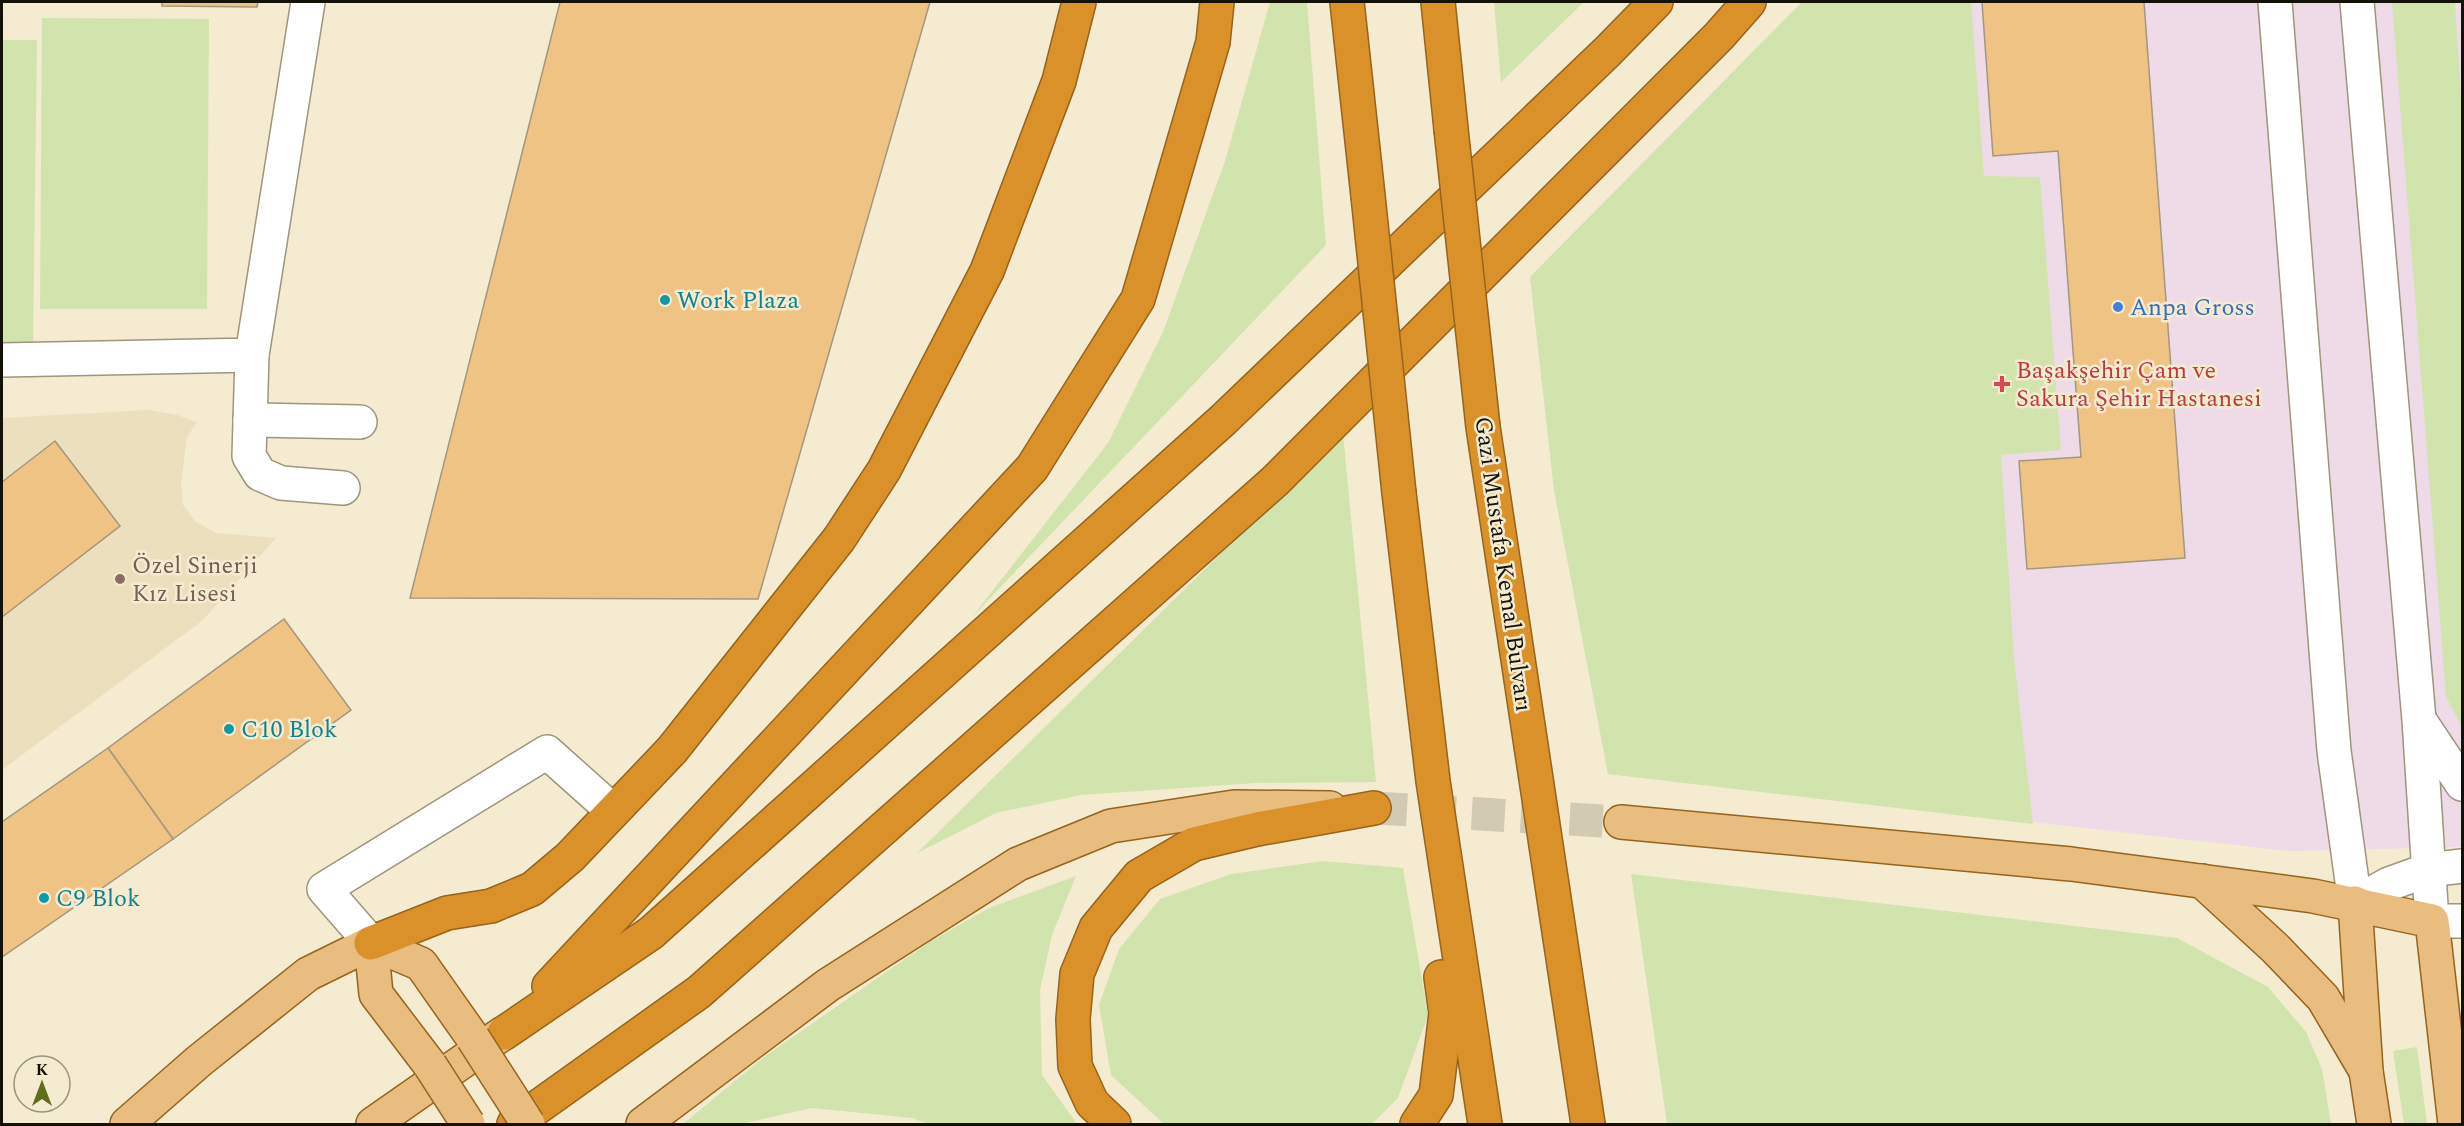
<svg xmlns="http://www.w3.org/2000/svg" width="2464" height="1126" viewBox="0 0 2464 1126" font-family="Spectral,serif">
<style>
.built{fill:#ebdfbd}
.medical{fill:#efdae8}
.green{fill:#d2e4ad}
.building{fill:#efc383;stroke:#a59680;stroke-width:1.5}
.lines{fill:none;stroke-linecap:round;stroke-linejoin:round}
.major-tunnel{stroke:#d2cab2;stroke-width:33;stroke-dasharray:33 16;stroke-linecap:butt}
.minor-casing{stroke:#9e957d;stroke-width:36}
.major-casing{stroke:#95641d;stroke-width:36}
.highway-casing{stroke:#95641d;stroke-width:36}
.minor{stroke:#fff;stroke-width:33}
.major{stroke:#e9bd7f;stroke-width:33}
.highway{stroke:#da9129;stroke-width:33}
.major-bridge-casing{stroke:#95641d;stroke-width:36;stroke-linecap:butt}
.highway-bridge-casing{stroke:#95641d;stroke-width:36;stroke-linecap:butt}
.major-bridge{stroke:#e9bd7f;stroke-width:33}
.highway-bridge{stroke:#da9129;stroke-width:33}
.culture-dot{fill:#0f9aa8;stroke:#f4ebd0;stroke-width:2}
.shop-dot{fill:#3f7fe0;stroke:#f4ebd0;stroke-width:2}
.health-dot{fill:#e0444e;stroke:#f4ebd0;stroke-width:2}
.education-dot{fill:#8d6e63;stroke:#f4ebd0;stroke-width:2}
.labels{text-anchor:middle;stroke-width:5;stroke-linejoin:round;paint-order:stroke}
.culture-label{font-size:24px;fill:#0d838f;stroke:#f4ebd0;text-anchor:start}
.shop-label{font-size:24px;fill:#366cbe;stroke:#f4ebd0;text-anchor:start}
.health-label{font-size:24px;fill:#be3a42;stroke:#f4ebd0;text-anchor:start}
.street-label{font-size:24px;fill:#141108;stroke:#f4ebd0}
.education-label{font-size:24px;fill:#785e54;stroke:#f4ebd0;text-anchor:start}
</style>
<rect width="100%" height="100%" fill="#f4ebd0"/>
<polygon class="built" points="148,410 177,415 197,422 187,437 181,484 183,505 196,522 216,533 276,538 203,620 2,770 2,418"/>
<polygon class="medical" points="1802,2 2462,2 2462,847 2289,851 1608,774 1554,490 1530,277"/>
<g class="green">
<polygon points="1270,2 1307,2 1326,245 972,617 1108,443 1163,332 1225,161"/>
<polygon points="1494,2 1584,2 1501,82"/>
<polygon points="1802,2 1971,2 1984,176 2040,177 2061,450 2001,455 2014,658 2033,824 1608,774 1554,490 1530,277"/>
<polygon points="2392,2 2455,2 2462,116 2462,727 2446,697"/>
<polygon points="42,18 209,19 207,309 40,309"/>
<polygon points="2,40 37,40 33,346 2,346"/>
<polygon points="1343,433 1376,782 1256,783 1081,795 996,813 917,853"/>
<polygon points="1323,861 1403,868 1428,1015 1398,1098 1372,1124 1164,1124 1111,1075 1099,1005 1119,949 1160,899 1231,874"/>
<polygon points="1631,874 2177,938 2268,987 2306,1032 2322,1069 2331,1124 1667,1124"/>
<polygon points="1076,876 1052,935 1040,990 1042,1075 1077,1124 928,1124 912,1118 812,1108 740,1124 683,1124 764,1057 931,941 989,908"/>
<polygon points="2417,1047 2427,1124 2404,1124 2393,1051"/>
</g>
<g class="building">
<polygon points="162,2 258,2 257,7 162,6"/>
<polygon points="560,2 930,2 758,599 410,598"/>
<polygon points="1982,2 2144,2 2185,558 2027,569 2019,461 2081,457 2058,151 1993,156"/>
<polygon points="55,441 120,526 2,617 2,482"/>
<polygon points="284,619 351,710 173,839 108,748"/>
<polygon points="108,748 173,839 2,957 2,822"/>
</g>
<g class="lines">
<polyline class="major-tunnel" points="1374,808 1621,822"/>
<defs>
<g id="minor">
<polyline points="2275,2 2334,751 2355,903 2389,884 2428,870 2462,866"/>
<polyline points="2357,2 2419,720 2432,921 2462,921"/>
<polyline points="252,355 249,456 260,474 281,483 343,488"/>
<polyline points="2,360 252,355 308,2"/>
<polyline points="250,420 360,422"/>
<polyline points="2420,721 2462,784"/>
<polyline points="371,943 324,889 547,752 613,811"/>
</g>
<g id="major">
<polyline points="1621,822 2071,864 2313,896 2432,921 2455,1124"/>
<polyline points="2202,881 2275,948 2323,998 2366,1071"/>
<polyline points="2355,903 2366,1071 2374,1124"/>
<polyline points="371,943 376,994 430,1065"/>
<polyline points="127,1124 199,1061 308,974 371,943 421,964 473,1038"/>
<polyline points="373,1124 502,1034"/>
<polyline points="643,1124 828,985 1018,864 1111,826 1234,807 1330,808"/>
</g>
<g id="highway">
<polyline points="1347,2 1368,196"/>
<polyline points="1438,2 1451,129"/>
<polyline points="1483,427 1588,1124"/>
<polyline points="1399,493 1433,781 1485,1124"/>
<polyline points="371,943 447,913 491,906 532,889 570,857 672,750 839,539 884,470 987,271 1059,81 1079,2"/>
<polyline points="549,986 1032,468 1138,299 1213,42 1217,2"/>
<polyline points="504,1033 651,933 1223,420 1607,52 1656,2"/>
<polyline points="514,1124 699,992 1275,481 1719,36 1749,2"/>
<polyline points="1114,1124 1092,1103 1075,1066 1073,1019 1077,974 1096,928 1139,876 1194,844 1257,829 1374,808"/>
<polyline points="1417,1124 1436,1095 1446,1013 1441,977"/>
</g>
</defs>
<use href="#minor" class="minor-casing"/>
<use href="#major" class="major-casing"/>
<use href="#highway" class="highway-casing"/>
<use href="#minor" class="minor"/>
<use href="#major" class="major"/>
<use href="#highway" class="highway"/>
<defs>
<g id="major-bridge">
<polyline points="473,1038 528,1124"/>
<polyline points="430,1065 468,1124"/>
</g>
<g id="highway-bridge">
<polyline points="1451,129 1483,427"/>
<polyline points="1368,196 1399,493"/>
</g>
</defs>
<use href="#major-bridge" class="major-bridge-casing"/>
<use href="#highway-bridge" class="highway-bridge-casing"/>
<use href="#major-bridge" class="major-bridge"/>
<use href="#highway-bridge" class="highway-bridge"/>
</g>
<g class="culture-dot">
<circle cx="665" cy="300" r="6"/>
<circle cx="229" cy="729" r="6"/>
<circle cx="44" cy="898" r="6"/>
</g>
<circle class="shop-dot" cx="2118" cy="307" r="6"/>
<path class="health-dot" d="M1999 375h6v6h6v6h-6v6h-6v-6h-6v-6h6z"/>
<circle class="education-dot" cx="120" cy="579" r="6"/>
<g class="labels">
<g class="culture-label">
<text x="677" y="308">Work Plaza</text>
<text x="241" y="737">C10 Blok</text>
<text x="56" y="906">C9 Blok</text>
</g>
<g class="shop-label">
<text x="2130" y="315">Anpa Gross</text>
</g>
<g class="health-label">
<text x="2016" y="378">Başakşehir Çam ve<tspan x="2016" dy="28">Sakura Şehir Hastanesi</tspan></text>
</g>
<g class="street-label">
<text transform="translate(1504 564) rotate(82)" y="8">Gazi Mustafa Kemal Bulvarı</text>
</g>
<g class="education-label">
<text x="132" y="573">Özel Sinerji<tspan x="132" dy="28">Kız Lisesi</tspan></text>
</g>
</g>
<rect width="2464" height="1126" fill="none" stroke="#141108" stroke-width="6"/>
<g transform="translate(42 1084)"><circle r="28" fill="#f4ebd0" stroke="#9a9480" stroke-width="1.5"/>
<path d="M0-4.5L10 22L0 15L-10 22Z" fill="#5e6e1a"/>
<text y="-9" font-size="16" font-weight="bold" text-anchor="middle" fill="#141108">K</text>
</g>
</svg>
